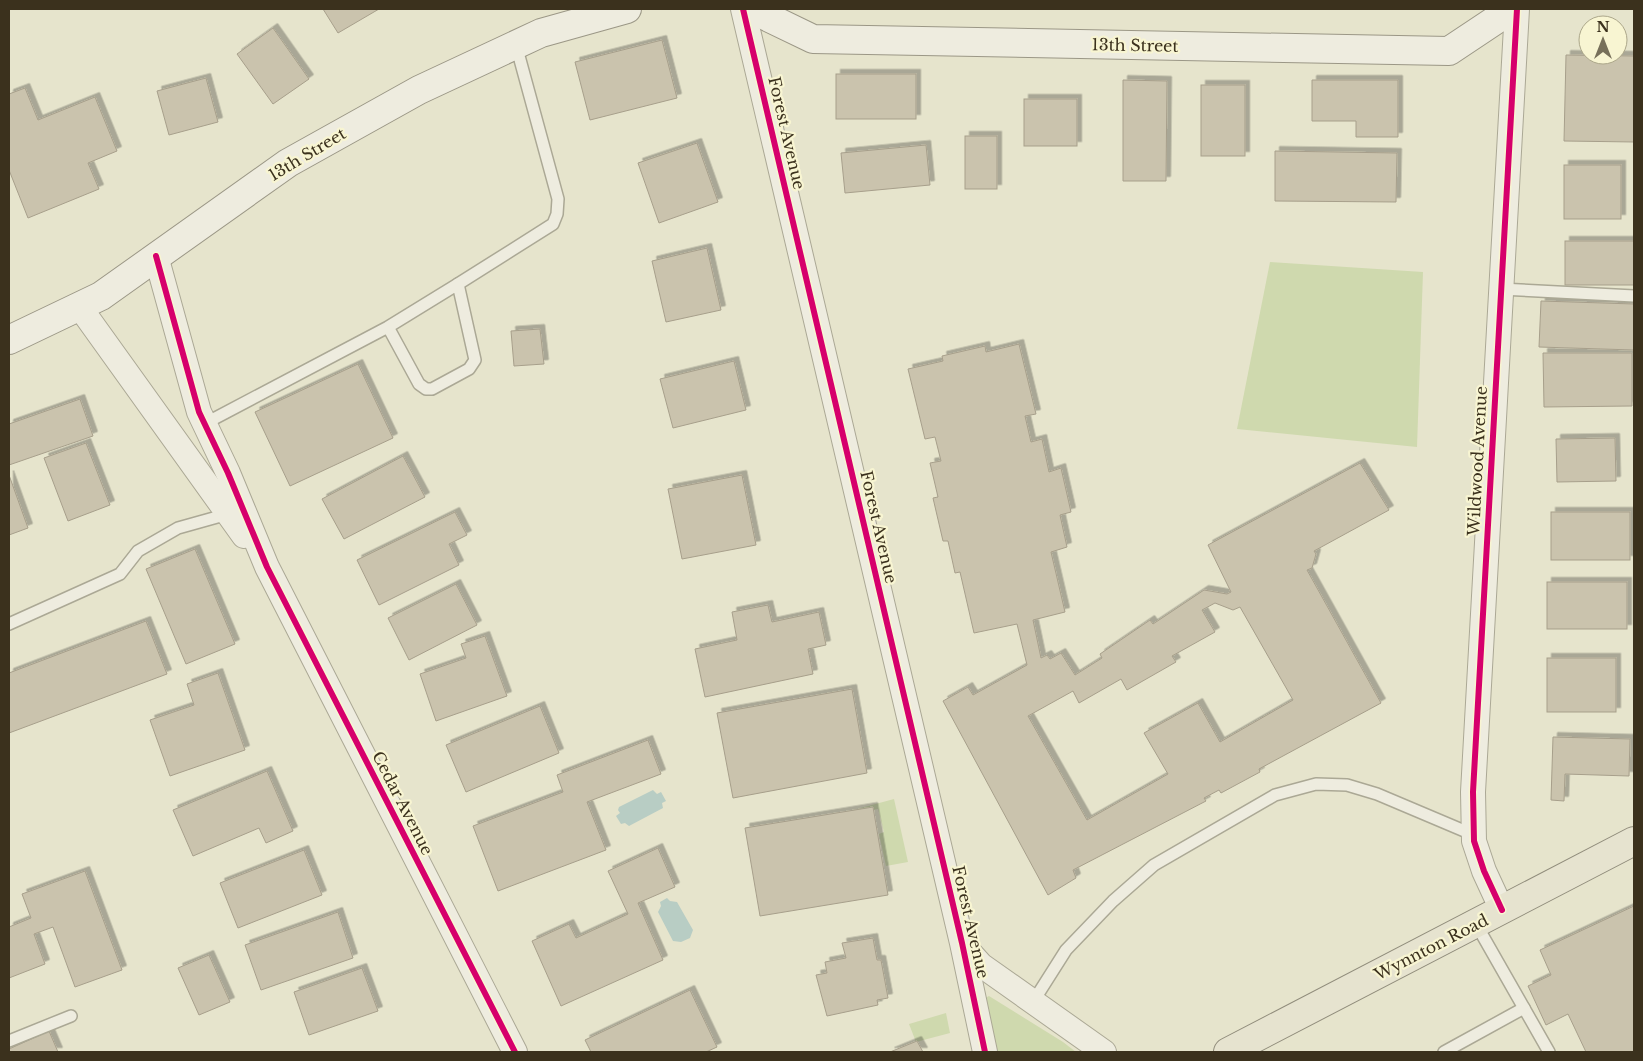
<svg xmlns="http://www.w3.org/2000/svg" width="1643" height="1061" viewBox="0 0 1643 1061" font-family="'Libre Baskerville',serif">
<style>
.green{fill:#cfd9ae}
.water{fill:#b8cdc4}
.building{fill:#cac3ad;stroke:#a79f8b;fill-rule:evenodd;filter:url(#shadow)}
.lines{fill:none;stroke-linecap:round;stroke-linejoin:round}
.lane-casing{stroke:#aba895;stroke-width:14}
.street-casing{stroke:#aba895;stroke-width:26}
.secondary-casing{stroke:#9b9786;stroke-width:30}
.primary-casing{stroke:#918d7c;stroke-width:30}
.lane{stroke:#eeecdf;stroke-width:11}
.street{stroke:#eeecdf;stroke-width:24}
.secondary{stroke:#eeecdf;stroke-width:28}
.primary{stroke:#e6e3cf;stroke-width:28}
.cycleway-casing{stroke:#f8f5d2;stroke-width:9}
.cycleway{stroke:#d6006c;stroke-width:6}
.labels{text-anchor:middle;stroke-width:4.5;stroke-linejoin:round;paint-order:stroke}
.street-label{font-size:16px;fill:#3b311d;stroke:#f8f5d2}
</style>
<defs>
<filter id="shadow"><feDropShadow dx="4.5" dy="-4.5" stdDeviation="0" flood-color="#0004"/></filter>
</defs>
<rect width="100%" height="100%" fill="#e6e4cc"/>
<g class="green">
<polygon points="1270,262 1423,272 1417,447 1237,429"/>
<polygon points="894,799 908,862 886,866 879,834 884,832 878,809 809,822"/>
<polygon points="989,996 1063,1042 1076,1052 994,1052 985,998"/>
<polygon points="946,1013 950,1033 916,1042 909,1024"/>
</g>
<g class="water">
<polygon points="653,790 657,794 661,792 666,801 662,803 663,808 629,826 625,823 621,824 616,816 620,813 618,810 619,807"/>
<polygon points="667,898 670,901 677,902 693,930 690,938 681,942 673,941 658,912 661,906 660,902"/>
</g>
<g class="building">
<polygon points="323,9 379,9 338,33"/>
<polygon points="273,28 309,79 273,104 237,54"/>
<polygon points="662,40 677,98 590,120 575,62"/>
<polygon points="1566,55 1634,56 1634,142 1564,141"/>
<rect x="836" y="74" width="80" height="45"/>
<polygon points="206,78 218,122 169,135 157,91"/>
<polygon points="1123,80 1167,81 1166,181 1123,181"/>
<polygon points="1312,80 1398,80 1398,137 1356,137 1356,121 1312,121"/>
<rect x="1201" y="85" width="44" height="71"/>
<polygon points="25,88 38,120 95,97 117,151 88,163 99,189 28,218 9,170 9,94"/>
<rect x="1024" y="99" width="53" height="47"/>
<rect x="965" y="136" width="32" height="53"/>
<polygon points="697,143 718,202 659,223 638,163"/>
<polygon points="926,145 930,185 845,193 841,153"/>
<polygon points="1275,151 1397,153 1396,202 1275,201"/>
<rect x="1564" y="165" width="57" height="54"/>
<rect x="1565" y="241" width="69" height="44"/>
<polygon points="707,248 721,310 666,322 652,261"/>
<polygon points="1541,301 1634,304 1634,350 1539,347"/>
<polygon points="540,329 544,364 514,366 511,331"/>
<path d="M1019,344l17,70 -11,2 6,26 11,-3 7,33 12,-4 10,44 -11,3 7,32 -16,5 14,60 -32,8 8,38 6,-3 3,4 11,-6 14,22 27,-17 -2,-4 50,-34 3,4 51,-34 23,4 4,-2 -23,-47 152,-82 29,47 -75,41 2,3 -4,14 -5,2 74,133 -122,66 1,3 -39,21 -2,-3 -15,8 2,3 -133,69 3,8 -28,17 -105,-194 25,-14 5,8 54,-30 -10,-41 -43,9 -14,-61 -5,1 -7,-32h-5l-10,-43 5,-1 -8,-34 11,-2 -6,-24 -10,2 -17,-70 35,-8 -1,-5 43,-10 1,6zM1215,603l18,7 7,-3 53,93 -73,42 -22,-39 -54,30 24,41 -81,46 -59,-104 45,-25 6,12 42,-24 6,11 49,-28 -4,-6 43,-24 -13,-22z"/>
<polygon points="1543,353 1632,353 1632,406 1544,407"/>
<polygon points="734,361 746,410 673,428 660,379"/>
<polygon points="358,364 393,438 290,486 255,412"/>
<polygon points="80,399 93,436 9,465 9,424"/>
<polygon points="1615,438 1616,481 1557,482 1556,439"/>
<polygon points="86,443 110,505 68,521 44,458"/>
<polygon points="403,456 425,497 344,539 322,499"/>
<polygon points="9,475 28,528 9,535"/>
<polygon points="742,475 756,545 682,559 668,489"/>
<polygon points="455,512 467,535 449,544 459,565 379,605 357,560"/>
<rect x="1551" y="512" width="79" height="48"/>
<polygon points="195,549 235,644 186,664 146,569"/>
<rect x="1547" y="582" width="80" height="47"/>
<polygon points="456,584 477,625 409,660 388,618"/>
<polygon points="768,605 772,622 819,612 826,645 808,649 813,674 705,697 695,649 737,640 732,612"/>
<polygon points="146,621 167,674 9,733 9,673"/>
<polygon points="485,636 507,696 436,721 420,674 466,658 461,644"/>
<rect x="1547" y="658" width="69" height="54"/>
<polygon points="218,673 245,750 170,776 150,720 194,705 187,684"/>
<polygon points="852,689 867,773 733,798 717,713"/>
<polygon points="540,706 559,753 466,792 446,745"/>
<polygon points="1553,737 1630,739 1629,776 1565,774 1564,801 1551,800"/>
<polygon points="648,740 661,774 587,802 606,850 498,891 473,826 563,792 557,775"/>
<polygon points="267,771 293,831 266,843 259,828 193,856 173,810"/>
<polygon points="873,807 888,895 760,916 745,828"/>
<polygon points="658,848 675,887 638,903 663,960 561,1006 532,941 569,924 576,938 628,914 608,871"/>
<polygon points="304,850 322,895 238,928 220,883"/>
<polygon points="85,871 122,970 75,987 53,927 34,934 45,964 9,978 9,927 31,918 22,894"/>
<polygon points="1634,906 1634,1052 1586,1052 1568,1014 1546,1025 1528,986 1551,975 1540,950"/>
<polygon points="338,912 353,958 261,990 245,945"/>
<polygon points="873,938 877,960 881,960 888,998 877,1000 878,1005 827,1016 816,975 827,973 825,962 846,958 842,943"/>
<polygon points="209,955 230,1002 199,1015 178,968"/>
<polygon points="362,968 378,1011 309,1035 294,992"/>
<polygon points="690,990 717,1047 706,1052 591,1052 585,1040"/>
<polygon points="49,1031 58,1052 9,1052 9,1049"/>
<polygon points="917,1041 923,1052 890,1052"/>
</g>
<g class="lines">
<defs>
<g id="lane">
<polyline points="458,284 553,224 557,214 558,199 516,45"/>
<polyline points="1500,289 1634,296"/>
<polyline points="204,424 388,327 419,384 426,389 432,389 469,369 475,360 458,284 388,327"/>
<polyline points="9,624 120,574 138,551 178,528 228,514"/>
<polyline points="1476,924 1549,1052"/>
<polyline points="1033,1002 1066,950 1113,901 1154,865 1275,795 1316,784 1347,785 1377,794 1474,835"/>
<polyline points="9,1041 71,1016"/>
<polyline points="1444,1052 1524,1008"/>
</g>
<g id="street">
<polyline points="743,9 962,943 985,1052"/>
<polyline points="156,256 199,412 228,473 267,567 515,1052"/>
<polyline points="79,306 244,536"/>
<polyline points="1502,910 1484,871 1474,841 1473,792 1517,9"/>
<polyline points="963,945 981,965 1104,1052"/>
</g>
<g id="secondary">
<polyline points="751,9 813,39 1449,51 1512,9"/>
<polyline points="9,340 101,296 288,163 419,90 541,33 627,9"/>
</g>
<polyline id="primary" points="1228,1052 1634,841"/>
</defs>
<use href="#lane" class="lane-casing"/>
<use href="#street" class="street-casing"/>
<use href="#secondary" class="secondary-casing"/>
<use href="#primary" class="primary-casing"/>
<use href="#lane" class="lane"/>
<use href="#street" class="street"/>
<use href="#secondary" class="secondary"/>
<use href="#primary" class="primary"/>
<defs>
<g id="cycleway">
<polyline points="743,9 962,943 985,1052"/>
<polyline points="156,256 199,412 228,473 267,567 515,1052"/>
<polyline points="1502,910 1484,871 1474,841 1473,792 1517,9"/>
</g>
</defs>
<use href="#cycleway" class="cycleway-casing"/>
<use href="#cycleway" class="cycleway"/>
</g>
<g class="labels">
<g class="street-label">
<text transform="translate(1135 45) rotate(1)" y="6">13th Street</text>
<text transform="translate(787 133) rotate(77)" y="6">Forest Avenue</text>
<text transform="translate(307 154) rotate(-31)" y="6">13th Street</text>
<text transform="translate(1477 461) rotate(-87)" y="6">Wildwood Avenue</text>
<text transform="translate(879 527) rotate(77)" y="6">Forest Avenue</text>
<text transform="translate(403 803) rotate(63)" y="6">Cedar Avenue</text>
<text transform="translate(971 922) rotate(77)" y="6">Forest Avenue</text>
<text transform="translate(1431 947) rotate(-27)" y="6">Wynnton Road</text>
</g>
</g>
<rect width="1643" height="1061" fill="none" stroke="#3b311d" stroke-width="20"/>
<g transform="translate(1603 40)"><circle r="24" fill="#f8f5d2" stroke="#aca78a"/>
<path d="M0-4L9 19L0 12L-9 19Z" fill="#77705a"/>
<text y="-8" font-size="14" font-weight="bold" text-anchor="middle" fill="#3b311d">N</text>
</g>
</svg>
